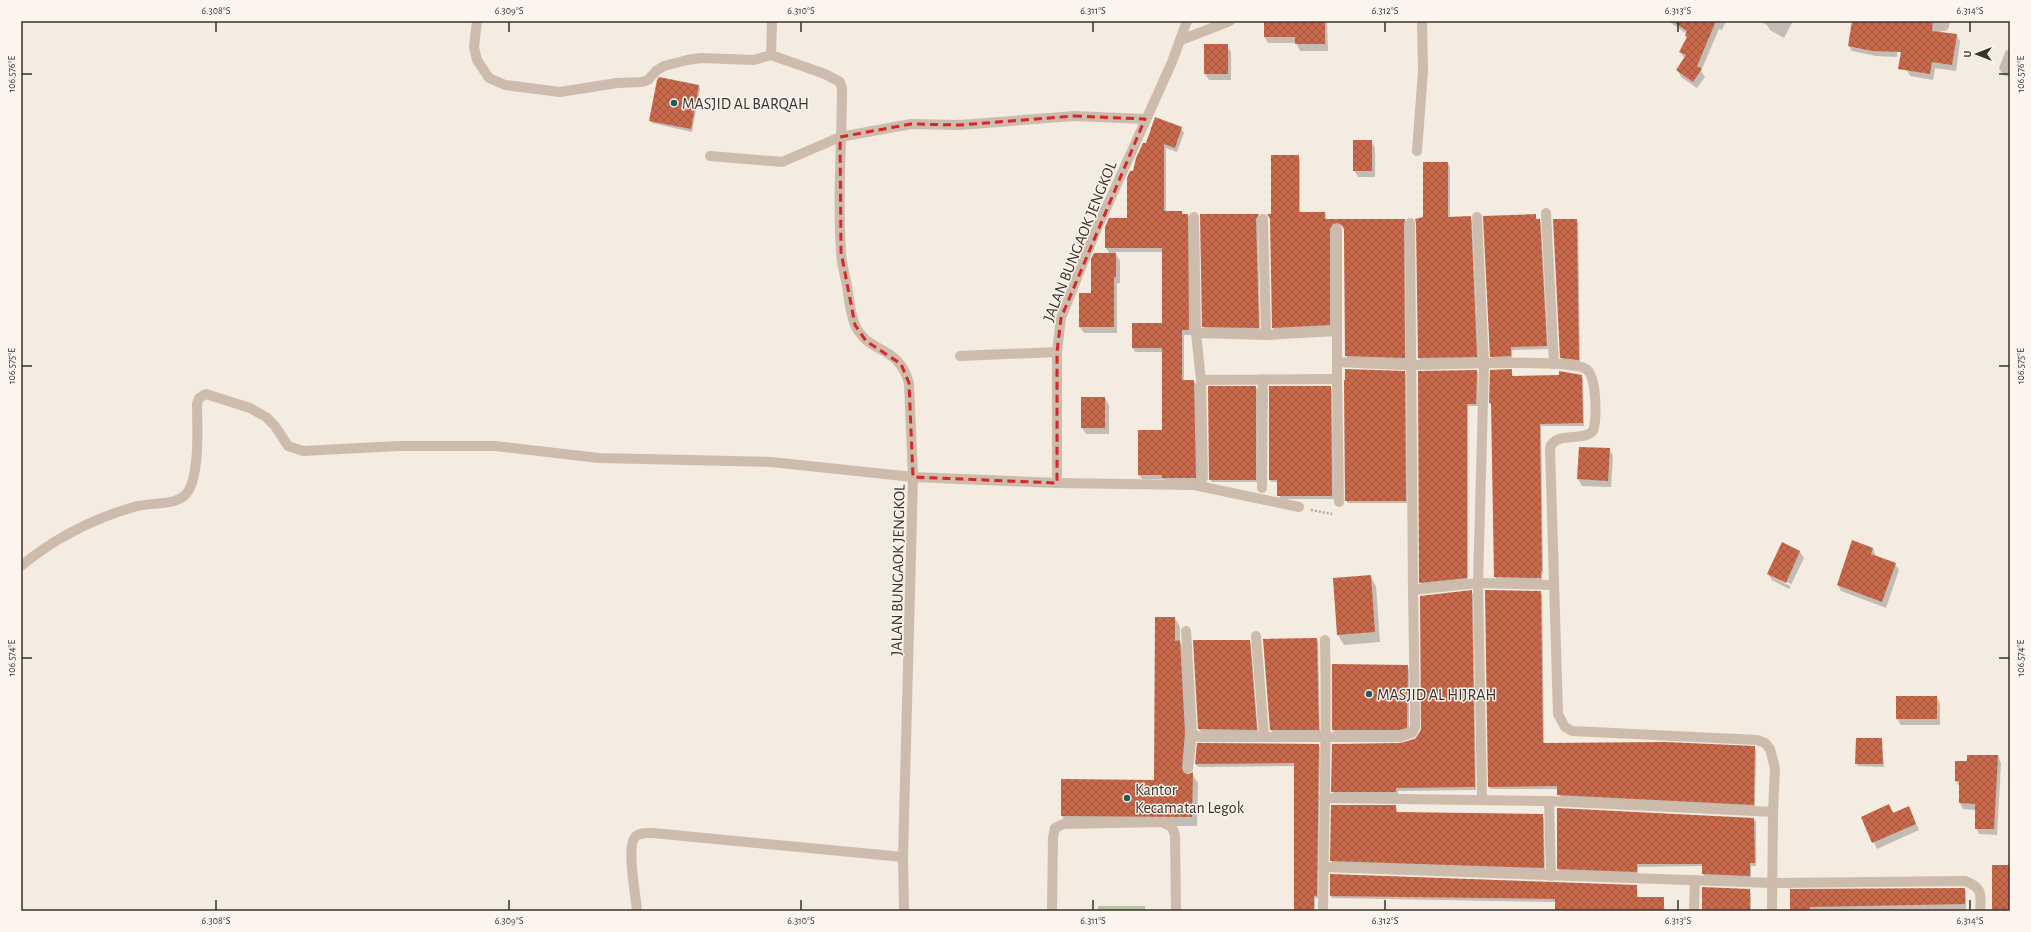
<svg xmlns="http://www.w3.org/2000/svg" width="2031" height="932" viewBox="0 0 2031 932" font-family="'Alegreya Sans',sans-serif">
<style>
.grass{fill:#b8c4a0}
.shadow{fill:#0003;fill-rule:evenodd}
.building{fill:url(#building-cross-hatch)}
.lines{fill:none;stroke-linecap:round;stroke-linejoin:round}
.path{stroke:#b9a596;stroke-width:2.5;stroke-dasharray:2 2;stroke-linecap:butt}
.minor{stroke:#cdbbac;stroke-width:10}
.marked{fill:none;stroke:#d62828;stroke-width:3;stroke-dasharray:8 5;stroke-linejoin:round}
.ticks{fill:none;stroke:#3b302b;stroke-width:1.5}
.poi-dot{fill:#1f5a5e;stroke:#fbf5ee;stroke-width:1.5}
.labels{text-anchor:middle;stroke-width:3;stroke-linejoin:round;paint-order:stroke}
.poi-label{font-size:16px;fill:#3b302b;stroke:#fbf5ee;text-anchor:start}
.street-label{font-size:16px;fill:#3b302b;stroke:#fbf5ee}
.neatline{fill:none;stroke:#3b302b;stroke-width:1.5}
.ticks-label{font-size:10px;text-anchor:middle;fill:#3b302b}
</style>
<defs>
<pattern id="building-cross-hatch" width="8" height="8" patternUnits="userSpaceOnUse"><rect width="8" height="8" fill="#c8694b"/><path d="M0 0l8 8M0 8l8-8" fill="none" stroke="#a4573f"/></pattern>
</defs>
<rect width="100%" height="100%" fill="#f4ebe1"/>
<rect class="grass" x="1098" y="906" width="47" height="5"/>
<g class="shadow">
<polygon points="1264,21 1327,21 1328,51 1300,51 1296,43 1268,43 1264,36"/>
<polygon points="1668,21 1726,21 1722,30 1719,29 1701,71 1705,77 1697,88 1681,77 1678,70 1685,59 1680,52 1688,38 1687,34"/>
<polygon points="1759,21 1793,21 1784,38 1770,30 1767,25"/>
<polygon points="1853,21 1894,21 1897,26 1897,57 1876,56 1852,51 1849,46"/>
<polygon points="1915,21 1944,21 1941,33 1956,35 1960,41 1956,71 1935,68 1933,80 1910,76 1907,70"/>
<polygon points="1227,45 1231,52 1231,80 1209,80 1205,74"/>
<polygon points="2006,50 2010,51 2010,77 2003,75 1999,68"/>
<polygon points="699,86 700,89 692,132 652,123 650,120"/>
<polygon points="1181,128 1184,133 1177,152 1166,148 1166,212 1181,212 1183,215 1188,215 1190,220 1192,335 1184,335 1184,381 1194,381 1197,386 1199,482 1166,482 1164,479 1142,479 1139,475 1163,431 1163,352 1135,352 1133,348 1163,324 1163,252 1115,252 1120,261 1120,283 1117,283 1117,333 1084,333 1080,327 1110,254 1106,248 1128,219 1134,172 1146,144"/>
<polygon points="1372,142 1375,148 1375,177 1358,177 1354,170"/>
<polygon points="1298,156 1300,160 1300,213 1325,213 1327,220 1405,220 1407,223 1405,227 1406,361 1348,359 1346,356 1344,228 1340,225 1335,227 1332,233 1332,328 1275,331 1273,328 1272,215"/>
<polygon points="1448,163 1450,167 1450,218 1470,217 1472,221 1479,360 1421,362 1419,358 1418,223 1424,218"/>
<polygon points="1201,215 1259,215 1260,218 1258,223 1260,331 1205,329 1203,326"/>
<polygon points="1535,215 1537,220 1539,220 1541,223 1548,349 1512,350 1512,359 1493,359 1491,356"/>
<polygon points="1576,220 1578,223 1580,363 1563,360 1561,357"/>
<polygon points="1511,370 1513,377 1581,375 1583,379 1584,426 1541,426 1543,574 1542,574 1542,581 1497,580 1495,577 1492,407 1490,403 1491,371"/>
<polygon points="1477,371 1478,374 1478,406 1468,406 1468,580 1422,585 1420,582 1419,372"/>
<polygon points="1404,372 1406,375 1407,503 1348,503 1346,500"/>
<polygon points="1256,387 1258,390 1257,482 1212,482 1210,479"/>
<polygon points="1330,387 1332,390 1334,499 1280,499 1278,482 1271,482 1270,479"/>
<polygon points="1105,398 1109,405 1109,434 1086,434 1082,428"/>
<polygon points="1580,448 1609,449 1613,456 1611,487 1582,486 1578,479"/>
<path d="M1782,543l18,9 4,6 -15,31 -17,-9 -4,-7zM1772,575l19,9 -1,2 -18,-9z"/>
<polygon points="1873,548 1876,557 1895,564 1899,570 1886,608 1841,591 1838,585"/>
<polygon points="1370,576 1376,586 1380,642 1344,645 1338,635"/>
<polygon points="1471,591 1473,594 1476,790 1398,791 1398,795 1334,794 1332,791 1400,744 1418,737"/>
<polygon points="1540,592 1542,595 1544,744 1754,747 1756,750 1755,807 1560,798 1558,789 1491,789 1489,787"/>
<polygon points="1175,618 1180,627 1180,642 1185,651 1190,743 1187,776 1192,774 1198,783 1197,826 1067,825 1062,816 1155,781"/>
<polygon points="1317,639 1318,642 1320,733 1273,733 1271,730 1264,640"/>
<polygon points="1249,641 1251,644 1258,733 1201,732 1199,729"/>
<polygon points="1333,665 1407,666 1409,669 1409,731 1401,733 1335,733 1333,730"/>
<polygon points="1937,697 1940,704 1940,725 1901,725 1897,719"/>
<polygon points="1881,739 1884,767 1858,766 1856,763"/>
<polygon points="1318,744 1320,747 1318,898 1315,898 1315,911 1295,911 1295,766 1198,767 1196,764"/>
<polygon points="1998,756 2001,763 1997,835 1979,834 1976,828 1976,810 1963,809 1960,803 1960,787 1956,781 1968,762"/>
<polygon points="1889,805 1894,814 1909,808 1919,830 1877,849 1862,817"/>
<polygon points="1396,806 1398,813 1542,815 1544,818 1545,871 1333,863 1331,860"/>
<polygon points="1754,819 1756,822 1756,866 1751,866 1751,878 1704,877 1703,866 1638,867 1638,874 1560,872 1558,869"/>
<polygon points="1637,886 1638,898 1663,898 1665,911 1556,911 1556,902 1332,898 1331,896"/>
<polygon points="1964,889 1966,892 1966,911 1791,911 1791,890"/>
<polygon points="1749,890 1751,893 1751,911 1703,911"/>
</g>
<g class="building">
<polygon points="1264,21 1325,21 1325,44 1295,44 1295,37 1264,37"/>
<polygon points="1672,21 1716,21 1697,66 1702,69 1693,82 1676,70 1686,55 1679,52 1687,37 1685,36 1687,31"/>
<polygon points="1852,21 1933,21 1932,31 1957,34 1952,65 1932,62 1930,74 1898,69 1901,52 1872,51 1848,46"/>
<rect x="1204" y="44" width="24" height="30"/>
<polygon points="659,77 699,85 691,129 649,121 657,80"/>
<polygon points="1155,117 1182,127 1175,148 1164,144 1164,211 1182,211 1182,214 1188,214 1189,330 1182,330 1182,380 1194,380 1196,478 1162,478 1162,475 1138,475 1138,430 1162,430 1162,348 1132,348 1132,323 1162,323 1162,248 1105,248 1105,227 1109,218 1127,218 1127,178 1130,171 1133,171 1136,158 1143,143 1146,143"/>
<rect x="1353" y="140" width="19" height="31"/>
<polygon points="1271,155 1299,155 1299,212 1325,212 1325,219 1405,219 1404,223 1405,358 1345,356 1344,229 1342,225 1337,223 1333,224 1330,229 1330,325 1272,328 1270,219 1267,214 1271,214"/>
<polygon points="1423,162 1448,162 1448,217 1471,216 1477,357 1418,358 1416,223 1415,219 1423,217"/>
<polygon points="1200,214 1259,214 1256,219 1259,328 1202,327"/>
<polygon points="1536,214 1536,219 1540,219 1547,346 1511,347 1511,356 1490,357 1483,216"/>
<polygon points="1553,219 1577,219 1579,360 1560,358"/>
<polygon points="1094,253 1116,253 1116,277 1114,277 1114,327 1079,327 1079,293 1091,293 1091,259"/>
<polygon points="1345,369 1405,371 1406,501 1345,501 1344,380 1345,380"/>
<polygon points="1512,369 1512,376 1559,375 1559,371 1582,375 1583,423 1540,424 1542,571 1541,571 1541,578 1494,577 1491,403 1489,403 1490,370"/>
<polygon points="1477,370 1476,404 1467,404 1467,578 1419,583 1418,371"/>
<polygon points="1208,386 1256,386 1256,480 1209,480"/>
<polygon points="1269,386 1331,386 1332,496 1277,496 1277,480 1269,480"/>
<rect x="1081" y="397" width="24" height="31"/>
<polygon points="1579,447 1610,448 1608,481 1577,479"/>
<polygon points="1852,540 1873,548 1871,554 1896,563 1882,602 1837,585"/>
<polygon points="1782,542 1800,551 1786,583 1767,574"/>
<polygon points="1371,575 1375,632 1337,635 1333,578"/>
<polygon points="1472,590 1475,787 1396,788 1396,792 1331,792 1332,744 1400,743 1415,739 1421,730 1420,596"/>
<polygon points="1485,590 1541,591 1543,743 1666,742 1755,746 1754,805 1557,795 1557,786 1488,787"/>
<polygon points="1155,617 1175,617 1175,641 1180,640 1185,733 1182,768 1184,773 1188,774 1193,772 1192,817 1061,816 1061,779 1154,780"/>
<polygon points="1317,638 1319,730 1270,730 1263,639"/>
<polygon points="1193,640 1250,640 1257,730 1198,729"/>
<polygon points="1332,664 1408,665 1407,728 1399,730 1332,730"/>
<rect x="1896" y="696" width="41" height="23"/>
<polygon points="1856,738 1882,738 1883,764 1855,764"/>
<polygon points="1197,743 1319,744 1317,896 1314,896 1314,911 1294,911 1294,763 1195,764"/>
<polygon points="1967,755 1998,755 1994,829 1975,829 1975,804 1959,803 1959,781 1955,781 1955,761 1967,761"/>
<polygon points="1889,804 1893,813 1909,806 1916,824 1872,843 1861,817"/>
<polygon points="1331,805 1396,805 1396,812 1543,814 1544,868 1330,861"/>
<polygon points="1557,808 1754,818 1755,863 1750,863 1750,876 1702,874 1702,864 1637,864 1637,872 1557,869"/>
<rect x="1992" y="865" width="18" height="46"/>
<polygon points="1330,874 1637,885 1637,897 1664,897 1664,911 1555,911 1555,899 1330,896"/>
<polygon points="1702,887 1750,889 1750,911 1702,911"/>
<polygon points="1965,888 1965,904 1810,907 1810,911 1790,911 1790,889"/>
</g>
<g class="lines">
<polyline class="path" points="1311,510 1332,514"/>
<g class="minor">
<polyline points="477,21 474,47 477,60 489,78 505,85 560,92 617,83 642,82 648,80 656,71 664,66 687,60 701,58 754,60 771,55"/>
<path d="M772,21l-1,34 54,19 15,8 2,6c0,54 -5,108 -1,162 0,12 4,25 6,36 2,13 3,27 8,39 14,30 43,19 54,58l4,94 -10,380 1,54"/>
<polyline points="1944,26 1945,21"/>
<polyline points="1181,40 1230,21"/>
<polyline points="1417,151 1423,71 1422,21"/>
<polyline points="710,156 782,162 840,137 911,124 960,125 1074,116 1145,119"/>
<polyline points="1546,213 1554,364"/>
<polyline points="1194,217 1196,333 1201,380 1203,478"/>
<polyline points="1477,217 1484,364 1478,583 1482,800"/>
<polyline points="1263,219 1266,335"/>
<polyline points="1337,229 1337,379 1339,502"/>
<polyline points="1196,333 1266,335 1337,331"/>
<polyline points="960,356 1057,352"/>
<path d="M1337,362c25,1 51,3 76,3 28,0 157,-7 173,4 11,7 11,50 7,62 -10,11 -38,0 -43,17l8,266 7,13 7,4 185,9 8,3 5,6 5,19 -2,44 -1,99"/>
<polyline points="1201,380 1337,379"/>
<polyline points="1057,483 1194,485 1299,507"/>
<polyline points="1262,488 1263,379"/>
<path d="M21,566c34,-28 71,-47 113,-59 15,-5 38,-1 50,-11 17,-14 13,-72 13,-92l2,-6 7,-4 44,14 16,9 9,9 13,20 15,5 95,-5h97l104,12 172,4 142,15 144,6v-131l4,-34 33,-83 78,-173 15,-41"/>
<polyline points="1413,590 1478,583 1554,585"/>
<polyline points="1186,631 1192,733 1199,737 1400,737 1412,733 1415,727 1415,719 1413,590 1410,223"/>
<polyline points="1256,636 1264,736"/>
<polyline points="1188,768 1192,733"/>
<polyline points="1324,798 1549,801 1773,812"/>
<polyline points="1549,801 1551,876"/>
<path d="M1323,867l450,16 192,-2c18,7 16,13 15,30"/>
<path d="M637,911c-1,-15 -11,-64 -2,-74 5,-5 12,-4 18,-4l250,24"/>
<polyline points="1052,911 1053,837 1055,828 1063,824 1162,822 1172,827 1175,835 1176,911"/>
<path d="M1323,911c1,-90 4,-181 2,-271"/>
<polyline points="1694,911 1695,880"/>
</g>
</g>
<path class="marked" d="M1074,116l71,3 -84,199 -4,34v131l-144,-6 -4,-94 -8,-19 -35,-23 -11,-16 -14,-73 -1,-115 71,-13 49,1z"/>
<path class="ticks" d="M216,22v10M509,22v10M801,22v10M1093,22v10M1385,22v10M1678,22v10M1970,22v10M22,74h10M1999,74h10M22,366h10M1999,366h10M22,658h10M1999,658h10M216,900v10M509,900v10M801,900v10M1093,900v10M1385,900v10M1678,900v10M1970,900v10"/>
<g class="poi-dot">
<circle cx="674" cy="103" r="4"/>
<circle cx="1369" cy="694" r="4"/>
<circle cx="1127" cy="798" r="4"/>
</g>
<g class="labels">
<g class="poi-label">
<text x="682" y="109">MASJID AL BARQAH</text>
<text x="1377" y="700">MASJID AL HIJRAH</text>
<text x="1135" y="795">Kantor<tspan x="1135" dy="18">Kecamatan Legok</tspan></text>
</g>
<g class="street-label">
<text transform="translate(1079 241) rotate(-68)" y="6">JALAN BUNGAOK JENGKOL</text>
<text transform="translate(897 570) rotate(-89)" y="6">JALAN BUNGAOK JENGKOL</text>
</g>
</g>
<rect width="2031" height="932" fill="none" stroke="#fbf5ee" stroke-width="44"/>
<g transform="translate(1977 54) rotate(270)" stroke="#fbf5ee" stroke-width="3" paint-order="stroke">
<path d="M0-3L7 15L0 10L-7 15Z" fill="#3b302b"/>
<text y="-6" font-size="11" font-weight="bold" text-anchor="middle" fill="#3b302b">U</text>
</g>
<rect x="22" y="22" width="1987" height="888" class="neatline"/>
<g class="ticks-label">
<text x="216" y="14">6.308°S</text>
<text x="509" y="14">6.309°S</text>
<text x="801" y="14">6.310°S</text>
<text x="1093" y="14">6.311°S</text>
<text x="1385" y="14">6.312°S</text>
<text x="1678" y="14">6.313°S</text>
<text x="1970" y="14">6.314°S</text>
<text transform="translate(2020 74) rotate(-90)" y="4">106.576°E</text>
<text transform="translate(11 74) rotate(-90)" y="4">106.576°E</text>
<text transform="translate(2020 366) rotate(-90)" y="4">106.575°E</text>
<text transform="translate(11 366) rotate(-90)" y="4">106.575°E</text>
<text transform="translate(2020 658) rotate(-90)" y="4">106.574°E</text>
<text transform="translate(11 658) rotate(-90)" y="4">106.574°E</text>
<text x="216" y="924">6.308°S</text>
<text x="509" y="924">6.309°S</text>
<text x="801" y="924">6.310°S</text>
<text x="1093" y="924">6.311°S</text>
<text x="1385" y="924">6.312°S</text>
<text x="1678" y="924">6.313°S</text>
<text x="1970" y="924">6.314°S</text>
</g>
</svg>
